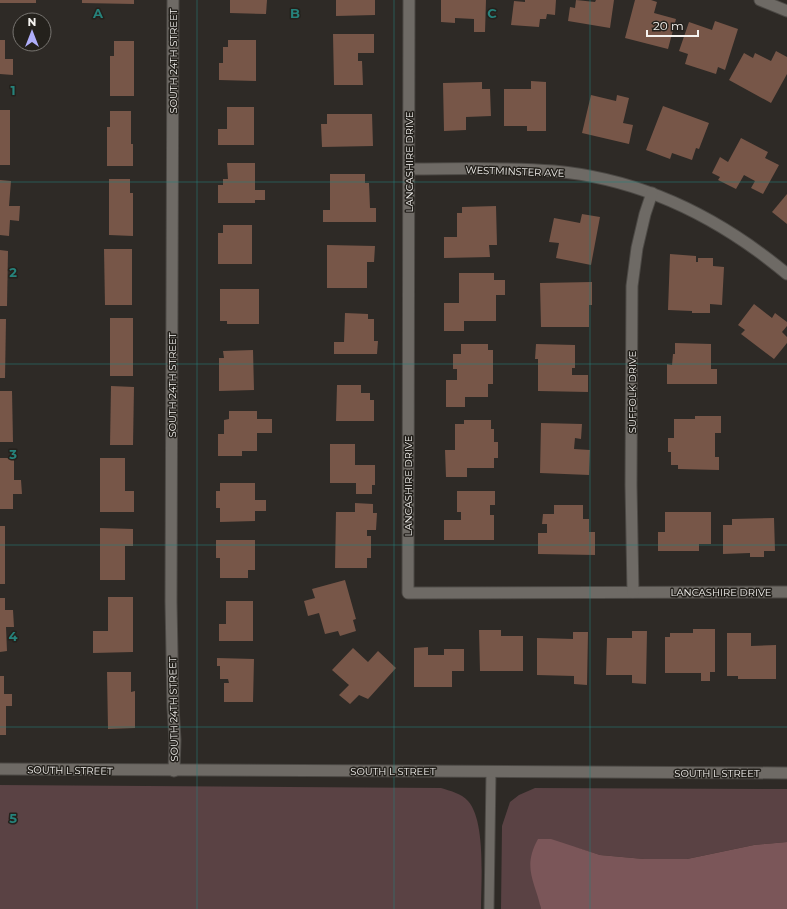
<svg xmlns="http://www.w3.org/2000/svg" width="787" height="909" viewBox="0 0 787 909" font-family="Montserrat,sans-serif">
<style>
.green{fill:#5a4244}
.forest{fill:#7b5659}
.building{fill:#775648}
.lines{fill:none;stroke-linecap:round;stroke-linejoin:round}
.service-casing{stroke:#4c4945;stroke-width:11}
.minor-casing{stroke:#4c4945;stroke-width:13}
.tertiary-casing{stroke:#4c4945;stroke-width:13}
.service{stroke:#6e6a65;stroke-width:9}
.minor{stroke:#6e6a65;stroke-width:11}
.tertiary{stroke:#6e6a65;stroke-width:11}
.grid{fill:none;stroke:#26827b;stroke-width:1;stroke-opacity:0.55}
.labels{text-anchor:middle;stroke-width:3;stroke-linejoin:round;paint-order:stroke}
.street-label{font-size:10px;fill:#f5f3f0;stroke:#24211c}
.grid-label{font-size:13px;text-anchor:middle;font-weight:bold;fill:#26827b;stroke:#24211c;stroke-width:3;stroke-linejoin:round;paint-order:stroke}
</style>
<rect width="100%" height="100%" fill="#2e2a26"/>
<g class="green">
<path d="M0,785l441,3c9,3 20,5 27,13 18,20 13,81 13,108h-481z"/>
<polygon points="535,788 787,789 787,842 754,845 687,859 644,859 600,855 574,847 540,904 541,909 501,909 502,826 510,802 519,795"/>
</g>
<path class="forest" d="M538,839h13l49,16 44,4h43l67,-14 33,-3v67h-246c-6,-28 -19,-41 -3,-70z"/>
<g class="building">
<rect x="0" y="0" width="36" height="3"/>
<polygon points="82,0 134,0 134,4 82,3"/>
<polygon points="230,0 267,0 266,14 230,13"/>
<polygon points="336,0 375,0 375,15 336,16"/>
<polygon points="441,0 486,0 485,32 474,32 474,19 455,18 455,23 441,22"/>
<polygon points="525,0 556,0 555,15 547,14 546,19 540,19 539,27 511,25 514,1 525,2"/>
<polygon points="576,0 595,2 596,0 614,0 610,28 568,21 570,7 575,8"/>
<polygon points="635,0 651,0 657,2 654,13 676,19 668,49 625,38"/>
<polygon points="715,21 738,29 725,70 718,67 716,74 685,64 688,54 679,51 689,22 712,30"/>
<polygon points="333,34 374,34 374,53 358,53 358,61 362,61 363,85 334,85"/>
<polygon points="0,40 5,40 5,59 13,59 13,75 0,74"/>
<polygon points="228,40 256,40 256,81 219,80 219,63 223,63 223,47 228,47"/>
<polygon points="114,41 134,41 134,96 110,96 110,56 114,56"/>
<polygon points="776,51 787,57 787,74 771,103 729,80 744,53 753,58 755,53 771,61"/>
<polygon points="531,81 546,82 546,131 527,131 527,126 504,126 504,89 531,89"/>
<polygon points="482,82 482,89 490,89 491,116 466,117 466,130 444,131 443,83"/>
<polygon points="591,95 616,101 617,95 629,98 623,123 633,125 629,144 582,133"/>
<polygon points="663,106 709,123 699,149 696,148 692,160 672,153 670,159 646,150"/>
<polygon points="227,107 254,107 254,145 218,145 218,129 227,129"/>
<rect x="0" y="110" width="10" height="55"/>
<polygon points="110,111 131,111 131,144 133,144 133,166 107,166 107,127 110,127"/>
<polygon points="327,114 372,114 373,146 322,147 321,124 327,124"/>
<polygon points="741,138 768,152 765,158 779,165 763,194 751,188 755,181 744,175 736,189 718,180 720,177 712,173 720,157 728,162"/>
<polygon points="227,163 255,163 255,190 265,190 265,200 255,200 255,203 218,203 218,185 223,185 223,179 228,179"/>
<polygon points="330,174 365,174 365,183 369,183 370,208 376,208 376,222 323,222 323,210 330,210"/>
<polygon points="109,179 130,179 130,193 133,193 133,236 109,235"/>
<polygon points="0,180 11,181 9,206 20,206 19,221 10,220 9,236 0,235"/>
<polygon points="787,194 787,224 772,212"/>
<polygon points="496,206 497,245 489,245 490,257 444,258 444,237 457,237 457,213 462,213 462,207"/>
<polygon points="582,214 600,217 591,265 556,258 559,243 549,242 554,218 580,223"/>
<polygon points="223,225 252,225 252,264 218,264 218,233 223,233"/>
<polygon points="327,245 375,246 374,262 367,262 367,288 327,288"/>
<polygon points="104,249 132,249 132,305 105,305"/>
<polygon points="0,250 8,251 7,306 0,306"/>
<polygon points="670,254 696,256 696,262 698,262 698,258 713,258 713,266 724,267 722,305 710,304 710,313 692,313 692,311 668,310"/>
<polygon points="459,273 494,273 494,280 505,280 505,295 496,295 496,321 464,321 464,331 444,331 444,303 459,303"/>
<polygon points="592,282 592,305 589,305 589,327 541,327 540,283"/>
<polygon points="220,289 259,289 259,324 227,324 227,321 220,321"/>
<polygon points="754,304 772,318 775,313 787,322 787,326 782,332 787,337 787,343 774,359 741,334 745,330 738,325"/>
<polygon points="345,313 368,314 368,319 374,319 374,341 378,341 377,354 334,354 334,342 344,342"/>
<rect x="110" y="318" width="23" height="58"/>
<polygon points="0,319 6,319 5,378 0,378"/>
<polygon points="675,343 711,344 711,369 717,369 717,384 667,384 667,364 672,365 673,354 675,354"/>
<polygon points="461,344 488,344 488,350 493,350 493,384 488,384 488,397 465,397 465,407 446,407 446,380 457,380 457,369 453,369 453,354 461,354"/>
<polygon points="536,344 575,345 575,368 572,368 572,375 588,375 588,392 538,391 538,359 535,359"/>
<polygon points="253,350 254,390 219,391 219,358 224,358 223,351"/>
<polygon points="337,385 361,385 361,393 370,393 370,400 374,400 374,421 336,421"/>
<polygon points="111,386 134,387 133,445 110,445"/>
<polygon points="0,391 12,391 13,442 0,442"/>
<polygon points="229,411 257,411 257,419 272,419 272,433 257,433 257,451 242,451 242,456 218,456 218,434 224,434 224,420 229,419"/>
<polygon points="695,416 721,416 721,433 715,433 715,457 719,457 719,470 678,469 678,465 671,465 671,452 668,452 668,438 674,438 674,419 695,419"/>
<polygon points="464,420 491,420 491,429 494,429 494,442 498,442 498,458 494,458 494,468 467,468 467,477 446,477 445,450 455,450 455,424 464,424"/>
<polygon points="541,423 582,424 581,439 575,438 574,449 590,450 589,475 540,473"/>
<polygon points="330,444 355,444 355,465 375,465 375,485 372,485 372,494 356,494 356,483 330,483"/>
<polygon points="0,458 14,458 14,480 21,480 22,494 13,494 13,509 0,509"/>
<polygon points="100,458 125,458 125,491 134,491 134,512 100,512"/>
<polygon points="220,483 255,483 255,500 266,500 266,511 255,511 255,521 220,522 220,508 216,508 216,491 220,491"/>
<polygon points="457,491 495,491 495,505 490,505 490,515 494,515 494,540 444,540 444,520 461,520 461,512 457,512"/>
<polygon points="355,503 373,504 373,513 377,513 376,530 367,530 367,536 371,536 371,558 367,558 367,568 335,568 336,512 355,512"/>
<polygon points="554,505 583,505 583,519 589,519 589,532 595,532 595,555 538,554 538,533 547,533 547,524 542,524 543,514 554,514"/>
<polygon points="665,512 711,512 711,544 699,544 699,551 658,551 658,532 665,532"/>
<polygon points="774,518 775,551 764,551 764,557 750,557 750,553 723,554 723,525 732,525 732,519"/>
<rect x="0" y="526" width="5" height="58"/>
<polygon points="100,528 133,529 133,546 125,546 125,580 100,580"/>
<polygon points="216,540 255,540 255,570 248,570 248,578 220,578 220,558 216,558"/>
<polygon points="345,580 356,619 353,620 356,631 340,636 338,631 325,634 319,613 308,616 304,601 315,598 312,589"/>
<polygon points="108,597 133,597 133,652 93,653 93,631 108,631"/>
<polygon points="0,598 5,598 5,610 13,610 14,627 6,627 7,651 0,652"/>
<polygon points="226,601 253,601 253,641 219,641 219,624 226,624"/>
<polygon points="693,629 715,629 715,672 710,672 710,681 701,681 701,673 665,673 665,637 670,637 670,633 693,633"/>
<polygon points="479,630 501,630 501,636 523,636 523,671 480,671"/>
<polygon points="632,631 647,631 646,684 632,683 632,675 606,675 607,638 632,638"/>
<polygon points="573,632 588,632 587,685 574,684 574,676 537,675 537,638 573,639"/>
<polygon points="727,633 751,633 751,646 776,645 776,679 738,679 738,676 727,676"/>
<polygon points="428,647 428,655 444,655 444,649 464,649 464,671 452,671 452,687 414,687 414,648"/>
<polygon points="353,648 368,662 378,651 396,668 368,699 359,695 350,704 339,695 349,685 332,670"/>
<polygon points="217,658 254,659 253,702 224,702 224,683 229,683 228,679 220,679 220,666 217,666"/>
<polygon points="107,672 131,672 131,692 135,691 135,728 108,729"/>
<polygon points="0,676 4,676 4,694 12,694 12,706 6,706 6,735 0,735"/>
</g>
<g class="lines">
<defs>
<polyline id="service" points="489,909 491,772"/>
<g id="minor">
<polyline points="173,0 171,602 173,707 175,740 174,771"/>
<polyline points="409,0 408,593 787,592"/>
<polyline points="760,0 787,11"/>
<path d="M409,169c48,0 97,-2 145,2 88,8 166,47 233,103"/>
<polyline points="633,592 631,485 632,286 637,248 645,214 652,193"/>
</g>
<polyline id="tertiary" points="0,769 787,773"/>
</defs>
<use href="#service" class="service-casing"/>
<use href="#minor" class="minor-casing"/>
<use href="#tertiary" class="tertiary-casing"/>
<use href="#service" class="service"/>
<use href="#minor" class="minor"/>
<use href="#tertiary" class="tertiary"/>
</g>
<path class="grid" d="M197,0v909M394,0v909M590,0v909M0,182h787M0,364h787M0,545h787M0,727h787"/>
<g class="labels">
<g class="street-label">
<text transform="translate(173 61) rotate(-90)" y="4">SOUTH 24TH STREET</text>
<text transform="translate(409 162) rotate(-90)" y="4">LANCASHIRE DRIVE</text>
<text transform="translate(515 171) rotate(2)" y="4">WESTMINSTER AVE</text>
<text transform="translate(172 385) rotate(-90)" y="4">SOUTH 24TH STREET</text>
<text transform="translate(632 392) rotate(-90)" y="4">SUFFOLK DRIVE</text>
<text transform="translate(408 486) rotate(-90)" y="4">LANCASHIRE DRIVE</text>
<text x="721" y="596">LANCASHIRE DRIVE</text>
<text transform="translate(173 709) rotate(-91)" y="4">SOUTH 24TH STREET</text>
<text transform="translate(70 770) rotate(1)" y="4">SOUTH L STREET</text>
<text x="393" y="775">SOUTH L STREET</text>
<text x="717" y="777">SOUTH L STREET</text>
</g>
</g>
<g class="grid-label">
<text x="98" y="18">A</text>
<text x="295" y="18">B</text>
<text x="492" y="18">C</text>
<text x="13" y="95">1</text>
<text x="13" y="277">2</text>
<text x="13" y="459">3</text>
<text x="13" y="641">4</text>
<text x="13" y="823">5</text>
</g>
<g transform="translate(32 32)"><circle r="19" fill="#24211c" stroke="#787571"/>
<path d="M0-3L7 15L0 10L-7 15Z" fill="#afaefa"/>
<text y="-6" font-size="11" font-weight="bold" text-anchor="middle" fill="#f5f3f0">N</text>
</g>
<path d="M647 30v6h51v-6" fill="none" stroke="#f5f3f0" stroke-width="2"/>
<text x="653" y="30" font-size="12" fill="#f5f3f0" stroke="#24211c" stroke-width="3" paint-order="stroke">20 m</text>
</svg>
